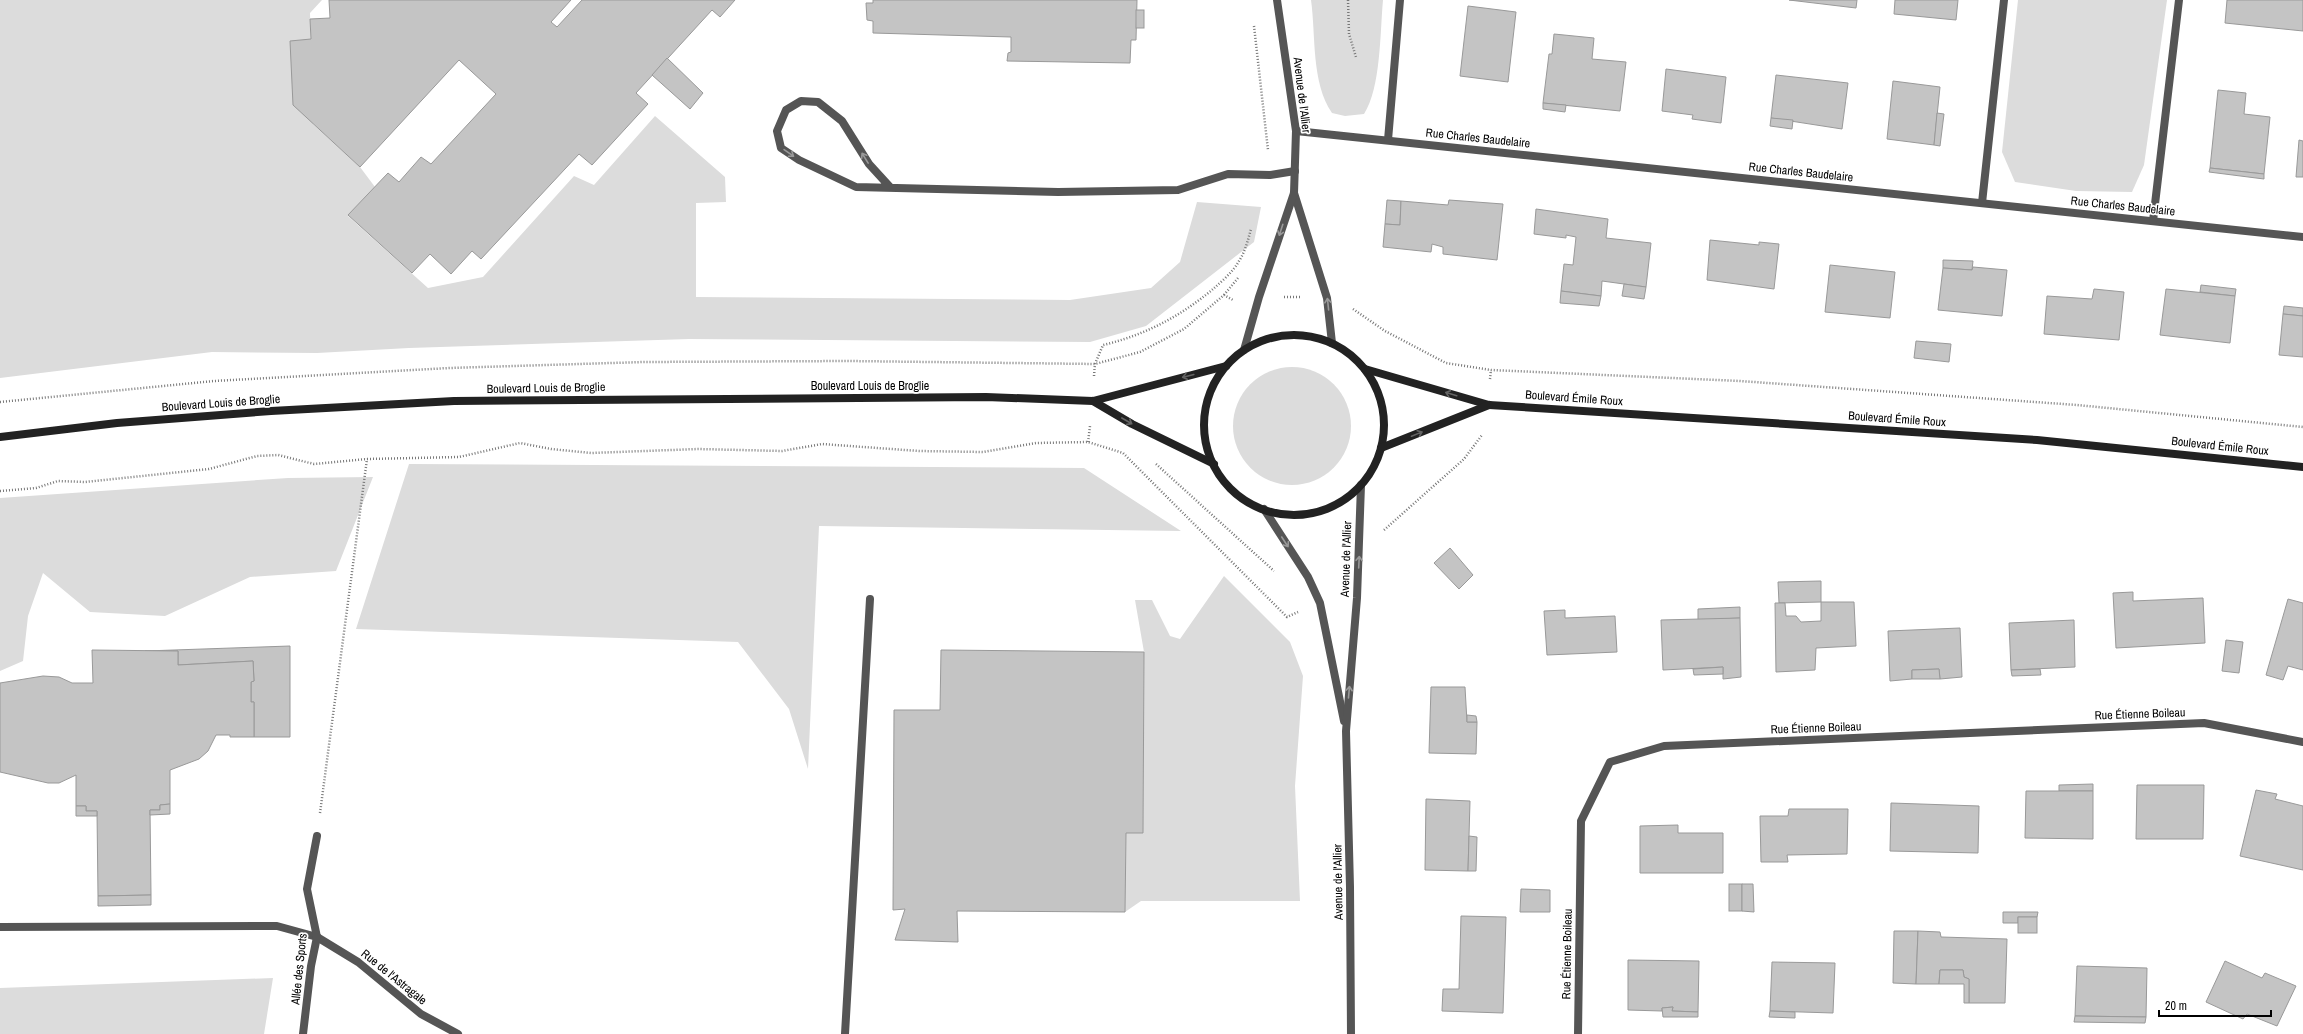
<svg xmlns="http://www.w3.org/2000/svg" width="2303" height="1034" viewBox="0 0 2303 1034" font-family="'Archivo Narrow',sans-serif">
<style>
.green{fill:#dcdcdc}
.building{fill:#c4c4c4;stroke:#999}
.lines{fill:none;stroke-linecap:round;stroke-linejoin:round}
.path{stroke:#777;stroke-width:2.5;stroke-dasharray:1 2;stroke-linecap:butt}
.lane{stroke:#555;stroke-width:8}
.street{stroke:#555;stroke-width:8}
.secondary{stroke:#222;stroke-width:8}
.oneway{stroke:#999}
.oneway2{stroke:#646464}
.labels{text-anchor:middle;stroke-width:3.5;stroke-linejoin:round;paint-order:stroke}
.street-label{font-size:12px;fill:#000;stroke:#fff}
</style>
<rect width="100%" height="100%" fill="#fff"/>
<g class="green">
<polygon points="0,0 322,0 310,13 313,124 360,167 375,187 348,216 428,288 483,277 574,176 594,185 655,116 725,177 726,202 696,203 696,297 1070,300 1151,288 1180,262 1197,202 1261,207 1254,242 1146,326 1090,342 689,339 409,348 317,353 212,352 0,378"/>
<path d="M1311,0h72c-3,32 -2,88 -19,114l-19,2 -13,-3c-21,-31 -16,-77 -21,-113z"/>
<polygon points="2018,0 2167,0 2144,165 2132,192 2076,191 2015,182 2002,152"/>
<circle cx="1292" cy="426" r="59"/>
<polygon points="409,464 1084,468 1181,531 819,526 808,769 789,709 738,642 356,629"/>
<polygon points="373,477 336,571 250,577 165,616 90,612 43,573 28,616 23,661 0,671 0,498 288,478"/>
<polygon points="1224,576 1290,642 1303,676 1295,786 1300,901 1141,901 1125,912 1126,833 1143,833 1144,652 1135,600 1152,600 1170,636 1180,639"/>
<polygon points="273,978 264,1034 0,1034 0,988"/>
</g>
<g class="building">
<polygon points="329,0 571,0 551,22 557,27 582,0 735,0 720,17 712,10 636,93 648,104 592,165 579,154 481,259 472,251 451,274 430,254 412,273 348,215 388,173 399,182 421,157 431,164 496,94 459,60 360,167 293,105 290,41 311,39 310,19 330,18"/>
<polygon points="873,0 1137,0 1136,40 1131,40 1130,63 1007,61 1008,53 1011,52 1011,37 873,33 873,21 867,20 866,3 873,3"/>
<polygon points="1789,0 1857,0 1856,8"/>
<polygon points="1895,0 1958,0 1956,20 1894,14"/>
<polygon points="2227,0 2303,0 2303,31 2225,23"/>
<polygon points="1468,6 1516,12 1508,82 1460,76"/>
<rect x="1136" y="10" width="8" height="18"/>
<polygon points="1554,34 1594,38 1592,59 1626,62 1620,111 1543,103 1549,54 1552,54"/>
<polygon points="667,58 703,93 690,109 652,75"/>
<polygon points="1666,69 1726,77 1721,123 1692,119 1693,115 1662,111"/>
<polygon points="1776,75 1848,83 1842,129 1771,118"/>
<polygon points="1893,81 1940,87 1934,145 1887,139"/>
<polygon points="2218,90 2246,93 2244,114 2270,117 2264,174 2210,168"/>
<polygon points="1543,103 1566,105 1565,112 1543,109"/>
<polygon points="1937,113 1944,114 1940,146 1934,145"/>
<polygon points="1771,118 1793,120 1792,129 1770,126"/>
<polygon points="2299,140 2303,141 2303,177 2296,177"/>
<polygon points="2210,168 2264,174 2264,179 2209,172"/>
<polygon points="1387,200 1401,201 1400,225 1385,224"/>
<polygon points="1449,200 1503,204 1497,260 1443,254 1443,247 1432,244 1431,252 1383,247 1385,224 1400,225 1401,201 1448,205"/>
<polygon points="1536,209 1608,219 1606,238 1651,243 1646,287 1602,281 1601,296 1561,291 1564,264 1573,265 1576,237 1566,235 1566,238 1534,234"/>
<polygon points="1710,240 1759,245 1759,242 1779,244 1774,289 1707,280"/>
<polygon points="1943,260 1973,261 1972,270 1943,268"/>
<polygon points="1830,265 1895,272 1890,318 1825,312"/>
<polygon points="1973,267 2007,270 2002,316 1938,310 1943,268 1972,270"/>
<polygon points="1624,284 1646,287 1644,299 1622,296"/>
<polygon points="2201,285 2236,289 2235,296 2200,292"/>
<polygon points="2094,289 2124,292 2119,340 2044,334 2047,296 2092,299"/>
<polygon points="2166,289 2235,296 2230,343 2160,335"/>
<polygon points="1561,291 1601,296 1599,306 1560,303"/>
<polygon points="2284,306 2303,308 2303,316 2283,314"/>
<polygon points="2283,314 2303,316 2303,357 2279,355"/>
<polygon points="1916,341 1951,344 1949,362 1914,358"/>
<polygon points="1450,548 1473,575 1459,589 1434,563"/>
<polygon points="1821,581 1821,602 1779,603 1778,582"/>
<polygon points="2133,592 2133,601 2203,598 2205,643 2116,648 2113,593"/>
<polygon points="2288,599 2303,603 2303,670 2288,666 2283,680 2266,675"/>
<polygon points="1821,602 1854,602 1856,646 1816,648 1815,670 1776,672 1775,603 1785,603 1786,616 1796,616 1801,622 1821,621"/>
<polygon points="1740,607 1740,618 1698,620 1698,609"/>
<polygon points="1565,610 1565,618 1615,616 1617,652 1547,655 1544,611"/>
<polygon points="1740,618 1741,677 1723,679 1723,667 1663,670 1661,620"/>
<polygon points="2074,620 2075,667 2011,670 2009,623"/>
<polygon points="1960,628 1962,677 1940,679 1939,669 1912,670 1912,679 1890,681 1888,631"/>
<polygon points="2226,640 2243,642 2239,673 2222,671"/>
<polygon points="290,646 290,737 254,737 254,702 251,702 251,682 254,681 253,661 178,665 178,651 145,651"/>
<polygon points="92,650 178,651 178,665 253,661 254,681 251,682 251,702 254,702 254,737 230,737 230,735 216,735 208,751 199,759 170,770 170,804 160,805 160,810 150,810 151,895 98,896 97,811 86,811 86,806 76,806 76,775 59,783 48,783 0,772 0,683 43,676 59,677 72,683 93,683"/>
<polygon points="941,650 1144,652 1143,833 1126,833 1125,912 957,911 958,942 895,940 905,909 893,910 894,710 940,710"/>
<polygon points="1723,667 1723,674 1694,675 1693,669"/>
<polygon points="1939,669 1940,679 1912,679 1912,670"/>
<polygon points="2040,669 2041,675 2012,676 2011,670"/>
<polygon points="1431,687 1465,687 1467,722 1477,722 1476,754 1429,753"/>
<polygon points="1467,715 1476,716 1477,722 1467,722"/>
<polygon points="2093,784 2093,791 2059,791 2059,785"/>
<polygon points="2137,785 2204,785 2203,839 2136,839"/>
<polygon points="2256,790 2277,794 2275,799 2303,806 2303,870 2240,856"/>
<polygon points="2026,791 2093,791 2093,839 2025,838"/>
<polygon points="1426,799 1470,801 1468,871 1425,870"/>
<polygon points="1891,803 1979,806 1978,853 1890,851"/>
<polygon points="170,804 170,814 150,815 150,810 160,810 160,805"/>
<polygon points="76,806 86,806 86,811 97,811 97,816 76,816"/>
<polygon points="1789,809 1848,809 1847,854 1787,855 1788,862 1761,862 1760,816 1788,816"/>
<polygon points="1678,825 1678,833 1723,833 1723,873 1640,873 1640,826"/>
<polygon points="1469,836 1477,837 1476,871 1468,871"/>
<rect x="1729" y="884" width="13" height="27"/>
<polygon points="1742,884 1753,884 1754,912 1742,911"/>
<polygon points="1521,889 1550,890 1550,912 1520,912"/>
<polygon points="151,895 151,905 98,906 98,896"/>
<polygon points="2003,912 2038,912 2037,917 2018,917 2018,923 2003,923"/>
<polygon points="1461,916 1506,917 1503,1013 1442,1011 1443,989 1459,989"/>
<rect x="2018" y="917" width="19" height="16"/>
<polygon points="1894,931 1918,931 1916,984 1893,983"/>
<polygon points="1918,931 1940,932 1941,937 2007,939 2005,1003 1969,1003 1969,979 1964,977 1963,970 1940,970 1939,984 1916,984"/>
<polygon points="1628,960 1699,961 1698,1012 1672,1011 1673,1007 1662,1008 1662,1011 1628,1010"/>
<polygon points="2225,961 2262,978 2265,973 2296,986 2277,1026 2247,1014 2243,1019 2206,1002"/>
<polygon points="1772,962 1835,963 1833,1013 1770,1011"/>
<polygon points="2077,966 2147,968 2146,1017 2075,1016"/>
<polygon points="1940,970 1963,970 1964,977 1969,979 1969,1003 1964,1003 1964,984 1939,984"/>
<polygon points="1673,1007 1672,1011 1698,1012 1698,1017 1663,1017 1662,1008"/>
<polygon points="1770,1011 1795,1012 1795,1018 1769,1017"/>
<polygon points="2075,1016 2146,1017 2145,1023 2074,1022"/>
</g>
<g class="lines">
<g class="path">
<polyline points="1348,0 1349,34 1356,57"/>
<polyline points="1254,26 1268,150"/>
<polyline points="1224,295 1238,278"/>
<polyline points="1284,297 1301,297"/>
<polyline points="1353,309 1385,331 1446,363 1491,370 1740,381 2077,405 2303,427"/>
<path d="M1094,376l1,-12 8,-19c42,-10 76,-28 109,-55 9,-8 21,-18 27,-29 6,-9 9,-21 12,-32"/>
<polyline points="1490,379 1491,370"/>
<polyline points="0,402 214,381 449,368 644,362 848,361 1095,364 1140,352 1184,329 1224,295 1233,300"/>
<polyline points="1088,442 1090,426"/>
<polyline points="1156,464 1274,571"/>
<polyline points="0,491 36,488 58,481 85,482 209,469 257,456 278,455 314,464 367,459 459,457 520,443 551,449 591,453 698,449 782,451 822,444 919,451 983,452 1036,443 1088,442 1123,453 1287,617 1298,612"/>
<polyline points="1384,530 1464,459 1482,435"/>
<polyline points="320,813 367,459"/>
</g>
<g class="lane">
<polyline points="890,187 869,164 842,121 818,102 801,101 786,110 777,131 781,148 799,160 856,187 1058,192 1178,190 1228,174 1270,175 1295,171"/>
<polyline points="0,927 277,926 317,937"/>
<polyline points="845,1034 870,599"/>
</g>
<g class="street">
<polyline points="1296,131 2303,237"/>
<polyline points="1388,140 1400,0"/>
<polyline points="1294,193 1327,298 1332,343"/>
<polyline points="1982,203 2004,0"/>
<polyline points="2153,221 2179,0"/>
<polyline points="1244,350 1259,297 1294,193 1296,131 1277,0"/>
<polyline points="1264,509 1308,577 1320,603 1344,721"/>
<polyline points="317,937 358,962 421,1014 458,1034"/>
<polyline points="303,1034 311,966 317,937 307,889 317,836"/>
<polyline points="1351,1034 1350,887 1346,731 1357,598 1361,485"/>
<polyline points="1578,1034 1581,821 1610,762 1664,746 2204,723 2303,742"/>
</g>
<g class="secondary">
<circle cx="1294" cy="425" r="90"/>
<polyline points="1365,369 1489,405 2037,440 2303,467"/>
<polyline points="1093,401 1132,424 1214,464"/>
<polyline points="0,437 117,423 271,411 454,401 986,397 1093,401 1226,366"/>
<polyline points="1381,448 1489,405"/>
</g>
</g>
<defs><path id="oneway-shaft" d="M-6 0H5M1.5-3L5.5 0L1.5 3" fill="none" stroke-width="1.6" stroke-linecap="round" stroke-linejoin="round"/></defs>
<g class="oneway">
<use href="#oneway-shaft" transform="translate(789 153) rotate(35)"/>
<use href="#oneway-shaft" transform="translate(865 158) rotate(-122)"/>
<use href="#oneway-shaft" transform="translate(1281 230) rotate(108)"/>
<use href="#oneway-shaft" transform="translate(1328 304) rotate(-96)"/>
<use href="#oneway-shaft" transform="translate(1285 542) rotate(57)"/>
<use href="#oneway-shaft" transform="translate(1359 562) rotate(-87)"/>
<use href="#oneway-shaft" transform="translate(1349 692) rotate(-85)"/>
</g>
<g class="oneway2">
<use href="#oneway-shaft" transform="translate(1188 376) rotate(166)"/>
<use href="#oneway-shaft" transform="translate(1451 394) rotate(-163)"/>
<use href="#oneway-shaft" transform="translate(1127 421) rotate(30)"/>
<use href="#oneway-shaft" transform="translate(1417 434) rotate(-22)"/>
</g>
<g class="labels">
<g class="street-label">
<text transform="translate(1302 95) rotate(83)" y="4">Avenue de l'Allier</text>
<text transform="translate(1478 138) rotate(6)" y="4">Rue Charles Baudelaire</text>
<text transform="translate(1801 172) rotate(6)" y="4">Rue Charles Baudelaire</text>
<text transform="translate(2123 206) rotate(6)" y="4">Rue Charles Baudelaire</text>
<text x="870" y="390">Boulevard Louis de Broglie</text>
<text transform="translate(546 388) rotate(-1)" y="4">Boulevard Louis de Broglie</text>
<text transform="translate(1574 398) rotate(4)" y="4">Boulevard Émile Roux</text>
<text transform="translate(221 403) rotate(-4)" y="4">Boulevard Louis de Broglie</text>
<text transform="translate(1897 419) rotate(4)" y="4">Boulevard Émile Roux</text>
<text transform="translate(2220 446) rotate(6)" y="4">Boulevard Émile Roux</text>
<text transform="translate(1346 559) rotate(-88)" y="4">Avenue de l'Allier</text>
<text transform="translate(2140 714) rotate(-2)" y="4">Rue Étienne Boileau</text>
<text transform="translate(1816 728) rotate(-2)" y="4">Rue Étienne Boileau</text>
<text transform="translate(1338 882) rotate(-91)" y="4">Avenue de l'Allier</text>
<text transform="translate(1567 954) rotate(-89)" y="4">Rue Étienne Boileau</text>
<text transform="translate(299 969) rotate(-84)" y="4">Allée des Sports</text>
<text transform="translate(394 977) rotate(39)" y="4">Rue de l'Astragale</text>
</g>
</g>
<path d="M2159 1010v6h112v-6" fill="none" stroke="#000000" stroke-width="2"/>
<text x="2165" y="1010" font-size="12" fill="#000000" stroke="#ffffff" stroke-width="3" paint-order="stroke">20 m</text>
</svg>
